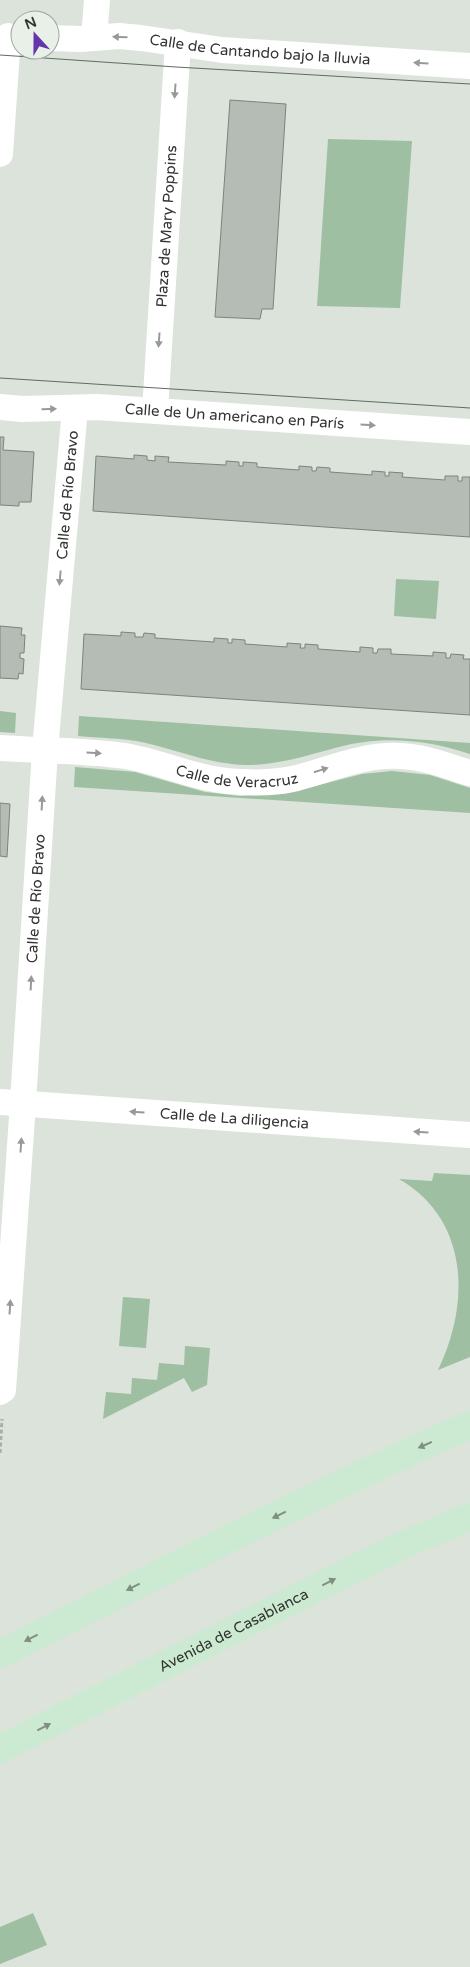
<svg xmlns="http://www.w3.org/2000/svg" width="470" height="1967" viewBox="0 0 470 1967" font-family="'Varela Round',sans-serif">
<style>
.green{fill:#9ebfa1}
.building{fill:#b5bcb5;stroke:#7c837c}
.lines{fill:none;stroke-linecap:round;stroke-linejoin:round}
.path{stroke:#a8aea8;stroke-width:3;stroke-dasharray:4 2.5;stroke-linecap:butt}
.minor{stroke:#fff;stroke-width:26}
.secondary{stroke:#ccead1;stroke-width:28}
.tram{stroke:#646964;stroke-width:1}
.oneway{fill:#989a98}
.oneway2{fill:#7f9082}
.labels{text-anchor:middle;stroke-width:4;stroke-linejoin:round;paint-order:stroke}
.street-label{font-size:15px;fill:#323532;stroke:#e8f0e8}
</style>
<rect width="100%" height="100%" fill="#dbe3db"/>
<g class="green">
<polygon points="328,139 412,141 400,308 317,306"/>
<polygon points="396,579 439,581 436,619 394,616"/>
<polygon points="0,711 16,713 15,733 0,732"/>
<path d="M79,716l391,27v11c-44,-15 -90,-19 -135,-6 -30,8 -57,17 -89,17 -36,-1 -66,-14 -100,-22 -22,-5 -46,-5 -68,-7z"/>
<polygon points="75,767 135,772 205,792 240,796 284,794 362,774 392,771 430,775 470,788 470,813 74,787"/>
<path d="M434,1173l36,2v182l-32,13c32,-66 32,-150 -39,-191l33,2z"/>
<polygon points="123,1297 150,1299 146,1348 119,1346"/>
<polygon points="185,1346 210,1348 207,1385 192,1392 184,1378 103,1419 106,1392 131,1394 132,1378 157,1380 159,1363 184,1365"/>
<polygon points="33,1913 47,1945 0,1964 0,1927"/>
</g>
<g class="building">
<polygon points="230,100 286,104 273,309 262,309 260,319 215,317"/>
<polygon points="0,437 4,437 3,450 34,452 31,502 19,502 19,506 0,505"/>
<polygon points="134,455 147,456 147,460 155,461 155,456 169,457 168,462 226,465 226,461 239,462 239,466 243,466 243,462 257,463 257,467 299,470 299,466 312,467 312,471 316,471 317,467 330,468 330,472 372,475 372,471 385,472 385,476 389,476 389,472 403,473 402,477 445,480 445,476 458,476 458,481 462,481 462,477 470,477 470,537 93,511 96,456 134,459"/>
<polygon points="0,626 22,628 21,635 25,635 24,653 20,653 20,658 24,659 23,674 19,673 18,679 0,678"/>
<polygon points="121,632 135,633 135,637 143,637 144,633 155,634 155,638 214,642 214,638 228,639 228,643 232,643 232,639 245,640 245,644 287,647 287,643 301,644 300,648 305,648 305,644 318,645 318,649 360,652 360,647 373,648 373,653 377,653 378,649 391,649 391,654 433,656 433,652 446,653 446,658 450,658 451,654 464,655 463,659 470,659 470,715 81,689 84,634 121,636"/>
<polygon points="0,803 10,804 7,857 0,856"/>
</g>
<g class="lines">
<polyline class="path" points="0,1453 2,1419"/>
<g class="minor">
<path id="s1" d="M50,38l31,1 38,-3 22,2 81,12 248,16"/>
<polyline points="94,38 97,0"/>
<polyline points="0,154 8,36"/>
<path id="s2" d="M0,407l22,2 75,-2 373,25"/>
<path id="s3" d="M155,411l23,-369"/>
<path id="s4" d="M0,748c42,3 84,2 125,8 42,7 75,26 119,26 17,1 36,0 53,-4 34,-9 67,-24 103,-22 25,1 47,10 70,17"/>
<path id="s5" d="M0,1102l470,33"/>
<path id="s6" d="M0,1392l3,-2 20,-287 22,-353 30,-342"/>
</g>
<g class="secondary">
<path d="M0,1654c156,-78 310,-159 470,-229"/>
<path id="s7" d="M0,1749l340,-173 74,-36 56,-23"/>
</g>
<g class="tram">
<polyline points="0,55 176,67 470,84"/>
<polyline points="0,378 470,408"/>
</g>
</g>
<defs><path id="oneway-solid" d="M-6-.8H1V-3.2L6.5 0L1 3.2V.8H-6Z" transform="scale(1.25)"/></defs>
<g class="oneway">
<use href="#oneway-solid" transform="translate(120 37) rotate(-179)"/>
<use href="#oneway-solid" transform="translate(421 63) rotate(-176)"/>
<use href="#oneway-solid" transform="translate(175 91) rotate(94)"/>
<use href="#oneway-solid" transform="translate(159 340) rotate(94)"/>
<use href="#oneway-solid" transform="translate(49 409) rotate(-1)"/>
<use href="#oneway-solid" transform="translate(368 425) rotate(4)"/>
<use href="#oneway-solid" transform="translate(60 578) rotate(95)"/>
<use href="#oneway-solid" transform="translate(94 753) rotate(4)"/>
<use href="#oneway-solid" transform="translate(321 770) rotate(-17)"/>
<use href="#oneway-solid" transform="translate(42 803) rotate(-87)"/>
<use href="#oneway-solid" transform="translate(31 983) rotate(-87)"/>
<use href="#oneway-solid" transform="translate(137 1112) rotate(-176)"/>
<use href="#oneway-solid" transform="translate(421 1132) rotate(-176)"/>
<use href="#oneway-solid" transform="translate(21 1145) rotate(-86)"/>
<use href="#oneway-solid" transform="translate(10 1307) rotate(-86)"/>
</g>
<g class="oneway2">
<use href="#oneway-solid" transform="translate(425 1445) rotate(156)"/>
<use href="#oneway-solid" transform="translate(279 1515) rotate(154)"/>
<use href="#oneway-solid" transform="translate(329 1582) rotate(-27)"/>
<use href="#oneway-solid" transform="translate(133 1587) rotate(153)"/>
<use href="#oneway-solid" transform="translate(31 1638) rotate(153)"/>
<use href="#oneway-solid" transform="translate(44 1727) rotate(-27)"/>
</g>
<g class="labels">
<g class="street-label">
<text dy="5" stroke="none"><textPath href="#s1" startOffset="211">Calle de Cantando bajo la lluvia</textPath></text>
<text dy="5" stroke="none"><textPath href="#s3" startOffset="185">Plaza de Mary Poppins</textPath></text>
<text dy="5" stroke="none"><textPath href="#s2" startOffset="235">Calle de Un americano en París</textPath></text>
<text dy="5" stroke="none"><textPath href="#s6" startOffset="901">Calle de Río Bravo</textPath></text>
<text dy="5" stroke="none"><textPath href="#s4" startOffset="240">Calle de Veracruz</textPath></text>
<text dy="5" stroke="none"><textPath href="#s6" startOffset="496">Calle de Río Bravo</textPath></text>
<text dy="5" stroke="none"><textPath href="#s5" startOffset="235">Calle de La diligencia</textPath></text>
<text dy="5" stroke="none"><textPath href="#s7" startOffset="262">Avenida de Casablanca</textPath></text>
</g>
</g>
<g transform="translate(35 35) rotate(339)"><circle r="24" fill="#e8f0e8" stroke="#9fa59f"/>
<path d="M0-4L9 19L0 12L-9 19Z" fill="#6535ad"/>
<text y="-8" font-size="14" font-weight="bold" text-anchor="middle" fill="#323532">N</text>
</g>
</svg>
